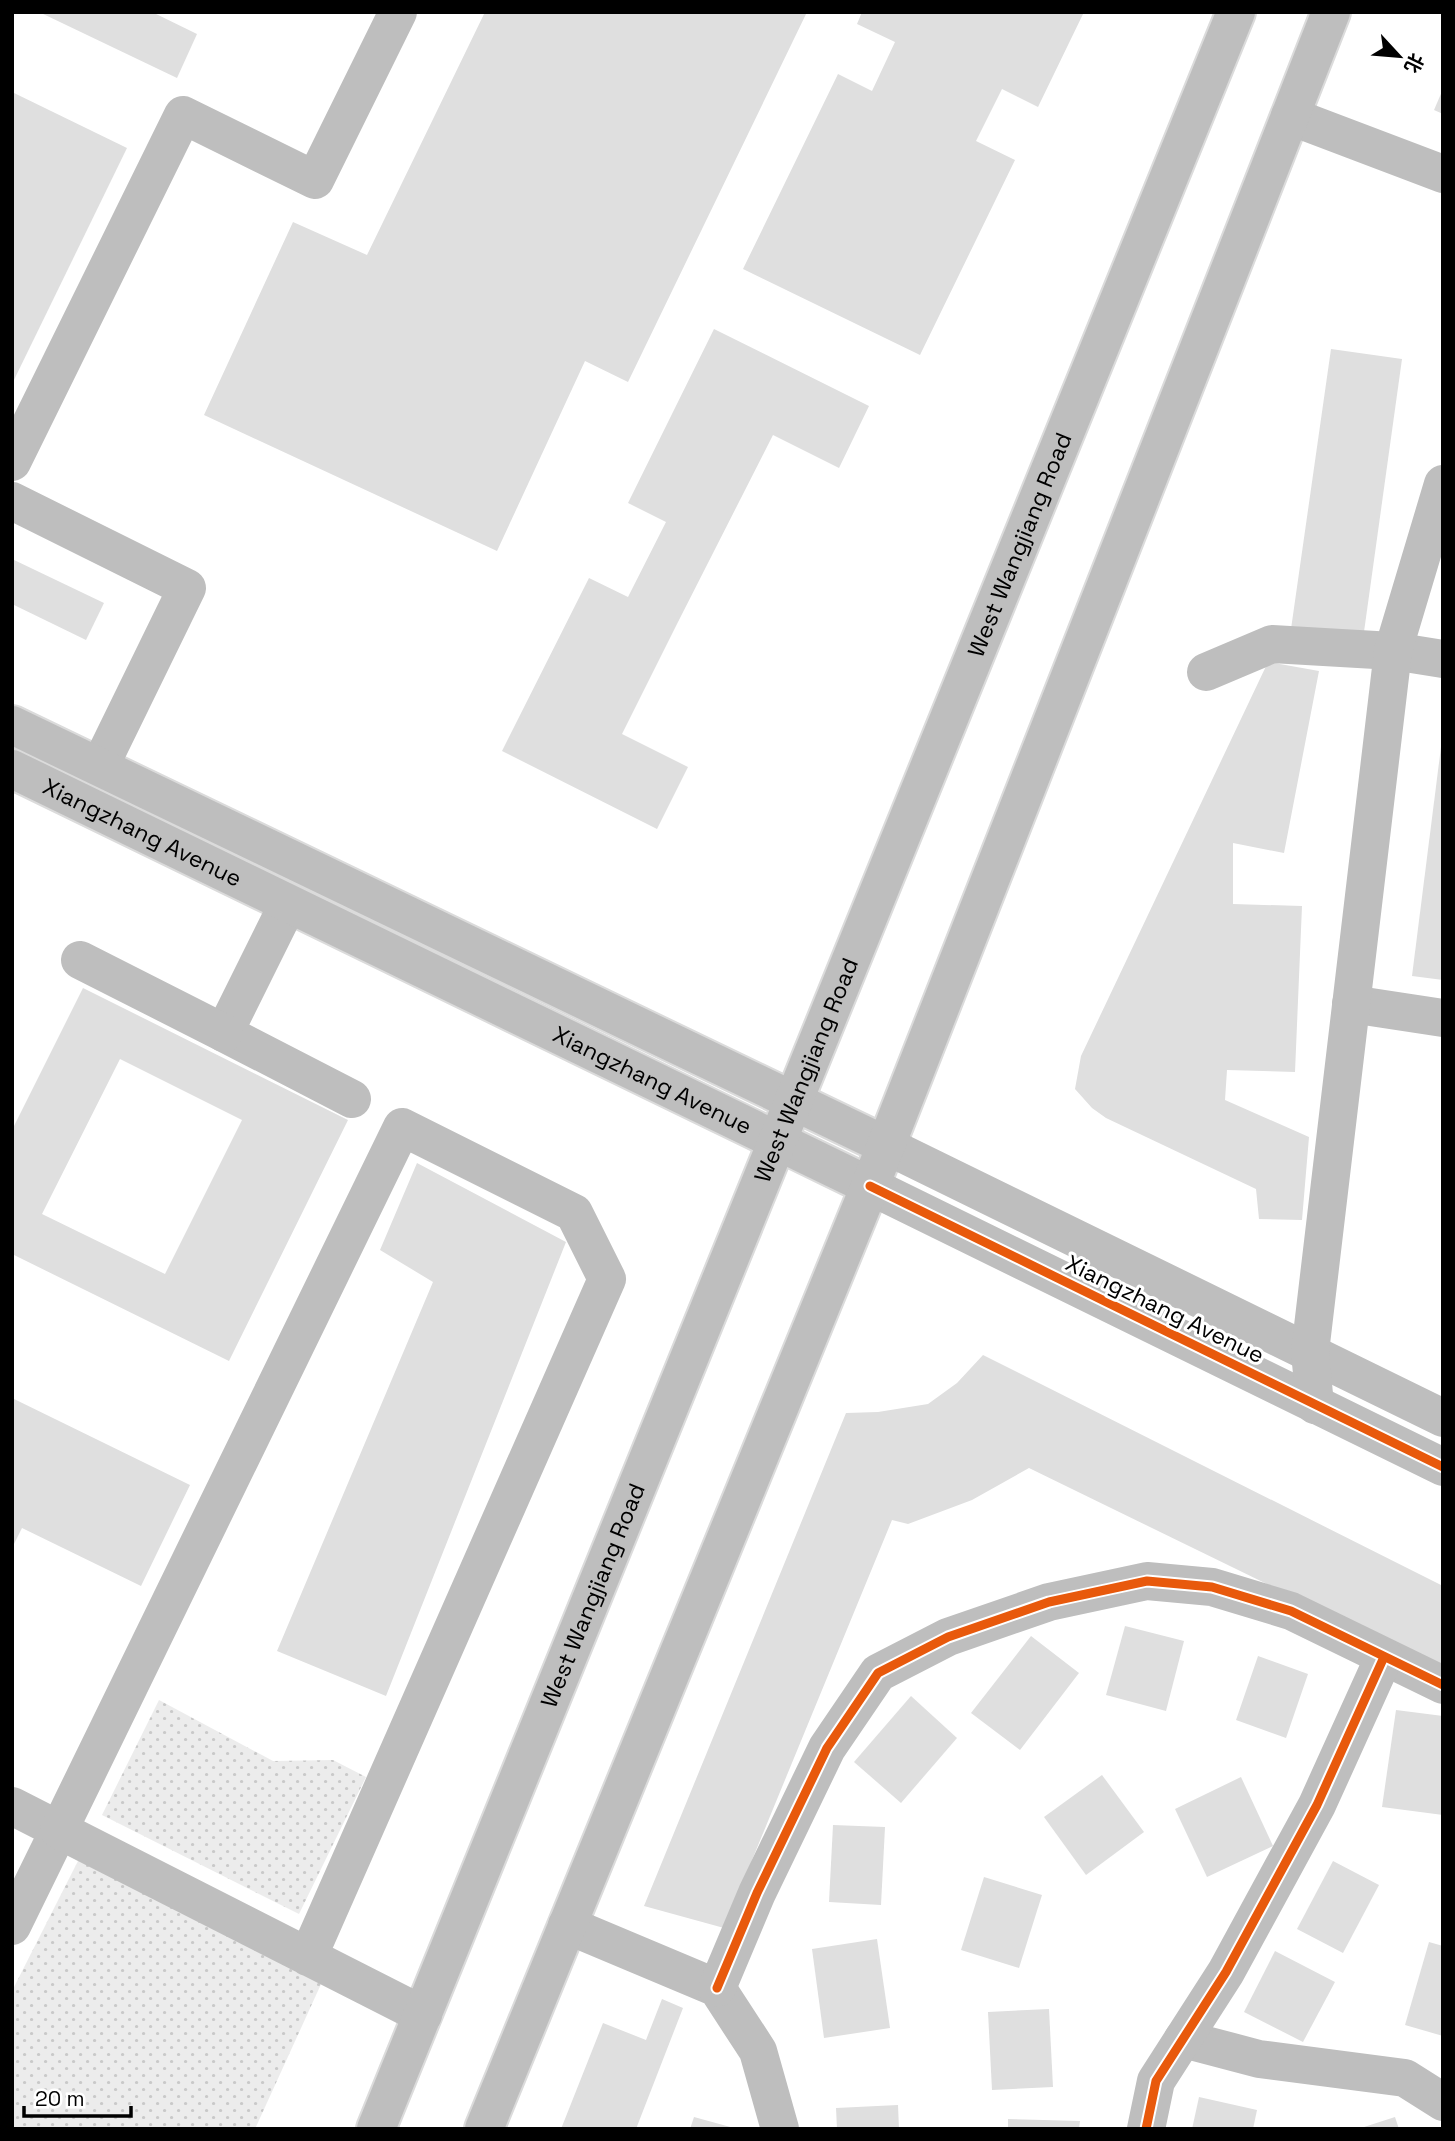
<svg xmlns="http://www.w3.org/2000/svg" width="1455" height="2141" viewBox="0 0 1455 2141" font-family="'Space Grotesk','Noto Sans SC',sans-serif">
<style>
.grass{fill:url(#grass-dots)}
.building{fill:#dfdfdf;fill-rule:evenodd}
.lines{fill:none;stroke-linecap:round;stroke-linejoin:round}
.major-casing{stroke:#dbdbdb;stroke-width:42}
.minor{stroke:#bebebe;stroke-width:38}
.major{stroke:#bebebe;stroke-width:38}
.cycleway-casing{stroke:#fff;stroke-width:13}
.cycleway{stroke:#e8590c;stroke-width:9}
.labels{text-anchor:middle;stroke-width:6;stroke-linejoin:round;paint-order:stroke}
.street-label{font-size:23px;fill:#000;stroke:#fff}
</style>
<defs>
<pattern id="grass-dots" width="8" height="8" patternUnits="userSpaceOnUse" patternTransform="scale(1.75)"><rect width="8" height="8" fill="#ececec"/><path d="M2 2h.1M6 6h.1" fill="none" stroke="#c9c9c9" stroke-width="1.8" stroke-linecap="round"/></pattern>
</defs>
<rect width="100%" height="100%" fill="#fff"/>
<g class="grass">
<polygon points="159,1700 273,1761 333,1760 366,1777 299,1914 102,1815"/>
<polygon points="79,1859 322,1982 255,2129 12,2129 12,1991"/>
</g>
<g class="building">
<polygon points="39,12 152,12 197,34 177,78"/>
<polygon points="485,12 807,12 628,382 585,361 497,551 204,415 293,222 367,255"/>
<polygon points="862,12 1084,12 1038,107 1002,89 976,141 1015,160 920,355 743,269 838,74 872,91 895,42 857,24"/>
<polygon points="1443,89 1443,114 1434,110"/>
<polygon points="12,92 127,148 12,384"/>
<polygon points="714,329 869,406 839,468 773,435 678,622 622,734 688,767 657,829 502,751 589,578 628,597 666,522 628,503"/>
<polygon points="1331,349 1402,359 1363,639 1291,629"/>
<polygon points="12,559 104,603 86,640 12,604"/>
<polygon points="1268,662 1319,671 1284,853 1233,843 1233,904 1302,906 1295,1072 1227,1070 1225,1100 1309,1137 1302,1220 1259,1219 1256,1189 1106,1118 1092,1108 1075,1089 1081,1056"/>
<polygon points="1441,747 1443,747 1443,980 1412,976"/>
<path d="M83,988l265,132 -119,241 -217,-107v-124zM120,1059l122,61 -77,154 -123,-60z"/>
<polygon points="417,1163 566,1242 386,1696 277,1651 433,1282 380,1250"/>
<polygon points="983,1355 1443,1586 1443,1670 1029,1468 972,1500 908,1524 892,1520 724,1928 644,1906 846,1413 878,1412 928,1404 957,1383"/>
<polygon points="12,1398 190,1485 141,1586 22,1528 12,1548"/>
<polygon points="1125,1626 1184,1641 1166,1711 1106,1695"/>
<polygon points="1031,1636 1079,1673 1020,1750 971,1713"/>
<polygon points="1258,1656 1308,1674 1286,1738 1236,1720"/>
<polygon points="911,1696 957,1738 901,1803 854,1762"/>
<polygon points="1396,1710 1443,1716 1443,1815 1382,1807"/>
<polygon points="1102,1775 1144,1832 1086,1875 1044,1817"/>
<polygon points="1241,1777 1273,1846 1207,1877 1175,1809"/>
<polygon points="833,1825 885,1827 881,1905 829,1902"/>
<polygon points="1333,1861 1379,1885 1343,1953 1297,1929"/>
<polygon points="984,1877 1042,1895 1019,1968 961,1950"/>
<polygon points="877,1939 890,2028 824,2038 812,1949"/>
<polygon points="1429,1942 1443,1946 1443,2036 1405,2025"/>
<polygon points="1275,1951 1335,1982 1303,2042 1244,2012"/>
<polygon points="662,1999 683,2008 636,2129 561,2129 603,2023 646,2040"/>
<polygon points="1049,2009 1053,2087 992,2090 988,2012"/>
<polygon points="1199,2097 1257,2110 1253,2129 1192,2129"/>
<polygon points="898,2105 899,2129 837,2129 836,2108"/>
<polygon points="694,2117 734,2128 734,2129 690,2129"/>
<polygon points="1395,2117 1399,2129 1361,2129 1361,2128"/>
<polygon points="1008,2119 1080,2121 1079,2129 1008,2129"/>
</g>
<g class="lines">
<defs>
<g id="major">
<polyline points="12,725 885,1145"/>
<path id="s1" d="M12,769l858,417"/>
<path id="s2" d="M376,2129l860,-2117"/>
<polyline points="484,2129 870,1186 1331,12"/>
</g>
</defs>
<use href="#major" class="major-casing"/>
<g class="minor">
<polyline points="1290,116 1443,174"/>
<polyline points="12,462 183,115 315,180 398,12"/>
<polyline points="12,501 187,588 100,766"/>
<polyline points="1206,672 1272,644 1393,651 1443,659"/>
<polyline points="288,904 224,1033 352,1099"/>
<polyline points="80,960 224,1033"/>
<polyline points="1351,1004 1443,1018"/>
<polyline points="885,1145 1443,1418"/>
<polyline points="870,1186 1443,1467"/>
<polyline points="1315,1405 1310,1352 1393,651 1443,484"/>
<polyline points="12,1806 59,1830 12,1926"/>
<polyline points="567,1925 717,1988 758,2051 780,2129"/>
<polyline points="308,1957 607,1279 574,1213 402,1127 59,1830 423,2015"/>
<polyline points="717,1988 757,1893 827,1748 878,1673 948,1637 1049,1602 1147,1581 1212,1587 1291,1611 1443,1685"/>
<polyline points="1183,2039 1259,2059 1405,2078 1443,2102"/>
<polyline points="1146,2129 1156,2081 1226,1972 1317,1805 1384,1657"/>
</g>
<use href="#major" class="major"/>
<defs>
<g id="cycleway">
<polyline points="870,1186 1443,1467"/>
<polyline points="717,1988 757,1893 827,1748 878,1673 948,1637 1049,1602 1147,1581 1212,1587 1291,1611 1443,1685"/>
<polyline points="1146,2129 1156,2081 1226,1972 1317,1805 1384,1657"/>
</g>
</defs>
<use href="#cycleway" class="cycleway-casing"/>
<use href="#cycleway" class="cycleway"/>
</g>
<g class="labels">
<g class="street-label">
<text dy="8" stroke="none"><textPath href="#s2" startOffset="1710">West Wangjiang Road</textPath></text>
<text dy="8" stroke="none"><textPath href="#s1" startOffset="145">Xiangzhang Avenue</textPath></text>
<text dy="8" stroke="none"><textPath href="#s2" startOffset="1143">West Wangjiang Road</textPath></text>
<text dy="8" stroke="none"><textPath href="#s1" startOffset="712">Xiangzhang Avenue</textPath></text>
<text transform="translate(1165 1309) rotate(26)" y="8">Xiangzhang Avenue</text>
<text dy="8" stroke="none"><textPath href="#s2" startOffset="576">West Wangjiang Road</textPath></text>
</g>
</g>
<rect width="1455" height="2141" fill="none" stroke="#000000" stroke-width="28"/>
<g transform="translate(1399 56) rotate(116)" stroke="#ffffff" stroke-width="5" paint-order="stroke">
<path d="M0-5L12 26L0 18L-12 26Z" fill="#000000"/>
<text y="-10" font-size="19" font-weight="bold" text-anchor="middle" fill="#000000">北</text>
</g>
<path d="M24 2106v10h107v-10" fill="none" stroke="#000000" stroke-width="3.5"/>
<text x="35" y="2106" font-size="21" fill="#000000" stroke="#ffffff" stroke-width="5" paint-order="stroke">20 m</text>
</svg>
